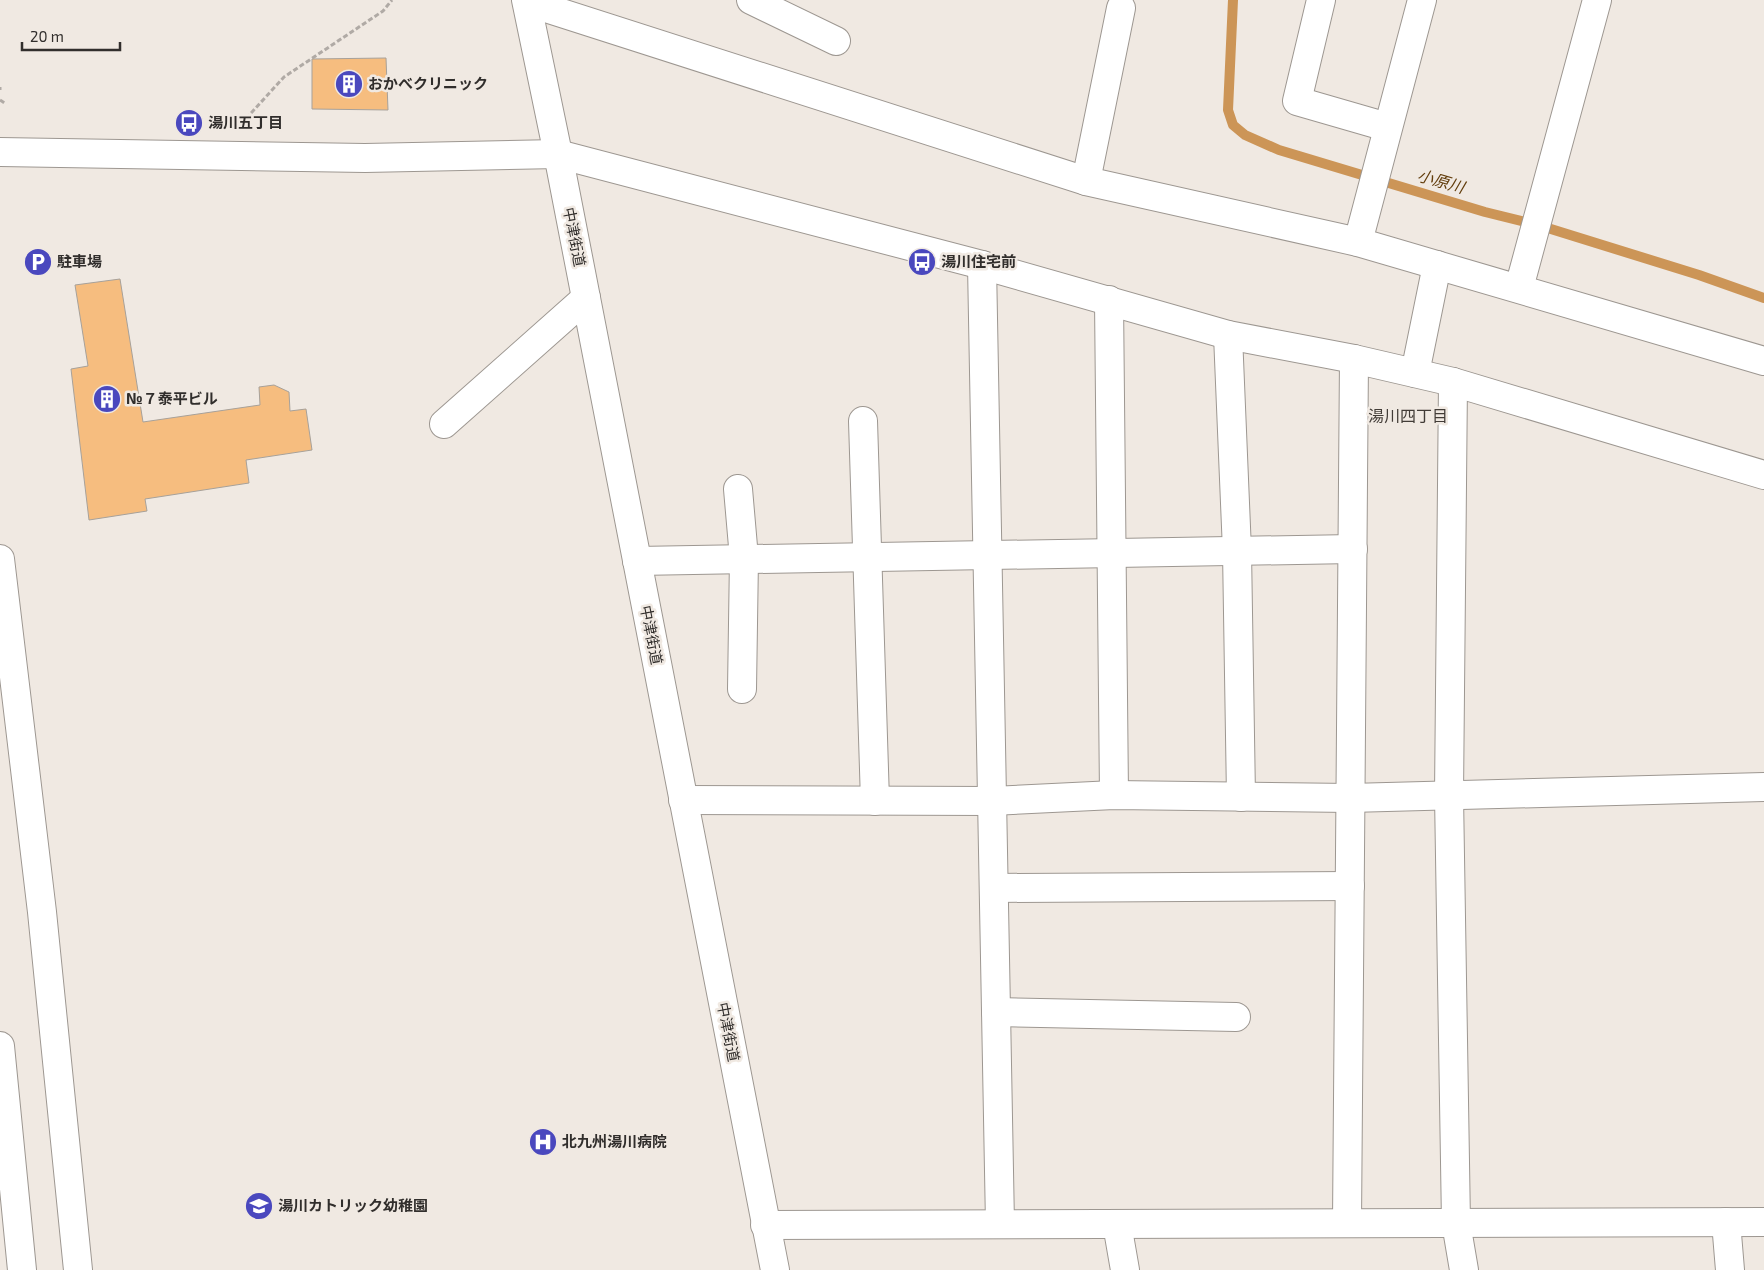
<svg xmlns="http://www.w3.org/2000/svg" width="1764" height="1270" viewBox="0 0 1764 1270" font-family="'Exo 2','Noto Sans JP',sans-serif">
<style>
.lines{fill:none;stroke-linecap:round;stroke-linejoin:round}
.stream{stroke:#cc9557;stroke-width:10}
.building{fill:#f6bd7f;stroke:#a7a19a}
.minor-casing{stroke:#9d9791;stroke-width:30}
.tertiary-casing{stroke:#9d9791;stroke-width:30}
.path{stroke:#b0aaa5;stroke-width:3;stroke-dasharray:5 2.5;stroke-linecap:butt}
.minor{stroke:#fff;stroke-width:28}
.tertiary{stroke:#fff;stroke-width:28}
.labels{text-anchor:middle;stroke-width:5;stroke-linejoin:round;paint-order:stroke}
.poi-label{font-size:15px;font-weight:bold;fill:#312e2c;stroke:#f0e9e2;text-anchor:start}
.street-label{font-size:15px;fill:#312e2c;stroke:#f0e9e2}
.water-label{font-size:16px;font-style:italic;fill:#623d0c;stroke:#f0e9e2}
.neighbourhood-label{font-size:16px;fill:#423c37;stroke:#f0e9e2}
</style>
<rect width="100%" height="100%" fill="#f0e9e2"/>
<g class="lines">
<polyline class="stream" points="1233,0 1228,110 1233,125 1245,135 1279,150 1485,212 1538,225 1699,275 1764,298"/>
</g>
<g class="building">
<polygon points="386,58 388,110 312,109 312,59"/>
<polygon points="120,279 143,422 260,405 259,387 274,385 289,392 290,411 306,409 312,450 246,460 249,483 145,499 147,511 89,520 71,369 88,366 75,285"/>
</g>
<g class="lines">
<defs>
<g id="minor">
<polyline points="526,0 558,154 775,1270"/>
<polyline points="751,0 836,41"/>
<polyline points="1321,0 1297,101 1387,127"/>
<polyline points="527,2 1086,181 1358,242 1764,361"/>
<polyline points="1086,181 1121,8"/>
<polyline points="1358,242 1422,0"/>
<polyline points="982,265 1000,1224"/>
<polyline points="1519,288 1597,0"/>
<polyline points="1109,300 1114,795"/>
<polyline points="1228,335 1237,551 1241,797"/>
<polyline points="1415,373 1437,265"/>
<polyline points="1453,382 1449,795 1456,1223 1464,1270"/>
<polyline points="863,421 875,801"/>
<polyline points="444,424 586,298"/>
<polyline points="738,489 744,558 742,689"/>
<polyline points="637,561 1353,549"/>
<polyline points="994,888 1350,886"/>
<polyline points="996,1012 1236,1017"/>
<polyline points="1726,1222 1730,1270"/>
<polyline points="1347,1223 1354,359"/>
<polyline points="1117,1224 1125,1270"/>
</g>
<g id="tertiary">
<polyline points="0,152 365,158 558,154 982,265 1228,335 1354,359 1453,382 1764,475"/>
<polyline points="0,559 42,912 78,1270"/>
<polyline points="683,800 992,801 1114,795 1350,798 1764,787"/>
<polyline points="0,1046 22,1270"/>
<polyline points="765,1225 1764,1222"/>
</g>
</defs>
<use href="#minor" class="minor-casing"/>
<use href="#tertiary" class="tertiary-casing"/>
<g class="path">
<polyline points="0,87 0,90"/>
<polyline points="0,100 6,104"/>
<polyline points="241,124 284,77 383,11 392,0"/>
</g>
<use href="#minor" class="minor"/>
<use href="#tertiary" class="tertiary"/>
</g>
<defs>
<symbol id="building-disc" viewBox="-11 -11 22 22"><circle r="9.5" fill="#4a48be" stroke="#f0e9e2"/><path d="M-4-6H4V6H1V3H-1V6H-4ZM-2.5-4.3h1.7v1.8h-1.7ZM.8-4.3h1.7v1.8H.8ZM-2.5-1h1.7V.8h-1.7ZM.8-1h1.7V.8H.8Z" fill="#fff"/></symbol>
<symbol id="bus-disc" viewBox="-11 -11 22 22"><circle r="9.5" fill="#4a48be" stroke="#f0e9e2"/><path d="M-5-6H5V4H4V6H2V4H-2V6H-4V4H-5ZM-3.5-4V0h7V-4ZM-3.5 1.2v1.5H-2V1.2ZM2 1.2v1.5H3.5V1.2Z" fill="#fff"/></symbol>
<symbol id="parking-disc" viewBox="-11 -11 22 22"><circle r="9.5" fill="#4a48be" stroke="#f0e9e2"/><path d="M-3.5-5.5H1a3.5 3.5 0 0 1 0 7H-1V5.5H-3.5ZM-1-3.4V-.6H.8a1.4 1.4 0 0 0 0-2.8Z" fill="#fff"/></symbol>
<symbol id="hospital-disc" viewBox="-11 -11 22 22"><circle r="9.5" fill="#4a48be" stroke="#f0e9e2"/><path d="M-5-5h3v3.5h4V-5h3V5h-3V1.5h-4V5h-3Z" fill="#fff"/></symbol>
<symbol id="school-disc" viewBox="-11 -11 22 22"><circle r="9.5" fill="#4a48be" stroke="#f0e9e2"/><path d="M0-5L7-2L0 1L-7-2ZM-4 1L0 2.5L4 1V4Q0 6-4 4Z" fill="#fff"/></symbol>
</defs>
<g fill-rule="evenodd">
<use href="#building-disc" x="333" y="68" width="32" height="32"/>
<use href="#bus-disc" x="173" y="107" width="32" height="32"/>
<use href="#parking-disc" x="22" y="246" width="32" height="32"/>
<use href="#bus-disc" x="906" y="246" width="32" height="32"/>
<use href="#building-disc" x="91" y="383" width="32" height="32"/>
<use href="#hospital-disc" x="527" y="1126" width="32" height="32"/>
<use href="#school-disc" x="243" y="1190" width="32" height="32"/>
</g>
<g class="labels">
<g class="poi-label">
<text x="368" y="89">おかべクリニック</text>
<text x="208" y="128">湯川五丁目</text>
<text x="57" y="267">駐車場</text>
<text x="941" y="267">湯川住宅前</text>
<text x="126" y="404">№７泰平ビル</text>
<text x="562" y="1147">北九州湯川病院</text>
<text x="278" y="1211">湯川カトリック幼稚園</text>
</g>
<g class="street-label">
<text transform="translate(574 237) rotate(79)" y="5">中津街道</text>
<text transform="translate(651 635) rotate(79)" y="5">中津街道</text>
<text transform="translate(728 1032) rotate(79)" y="5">中津街道</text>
</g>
<g class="water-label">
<text transform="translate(1441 181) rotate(16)" y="6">小原川</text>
</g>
<g class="neighbourhood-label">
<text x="1408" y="422">湯川四丁目</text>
</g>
</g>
<path d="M22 42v8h98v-8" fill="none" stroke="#312e2c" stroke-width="2.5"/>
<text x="30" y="42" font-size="15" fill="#312e2c" stroke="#f0e9e2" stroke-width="4" paint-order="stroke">20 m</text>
</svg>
